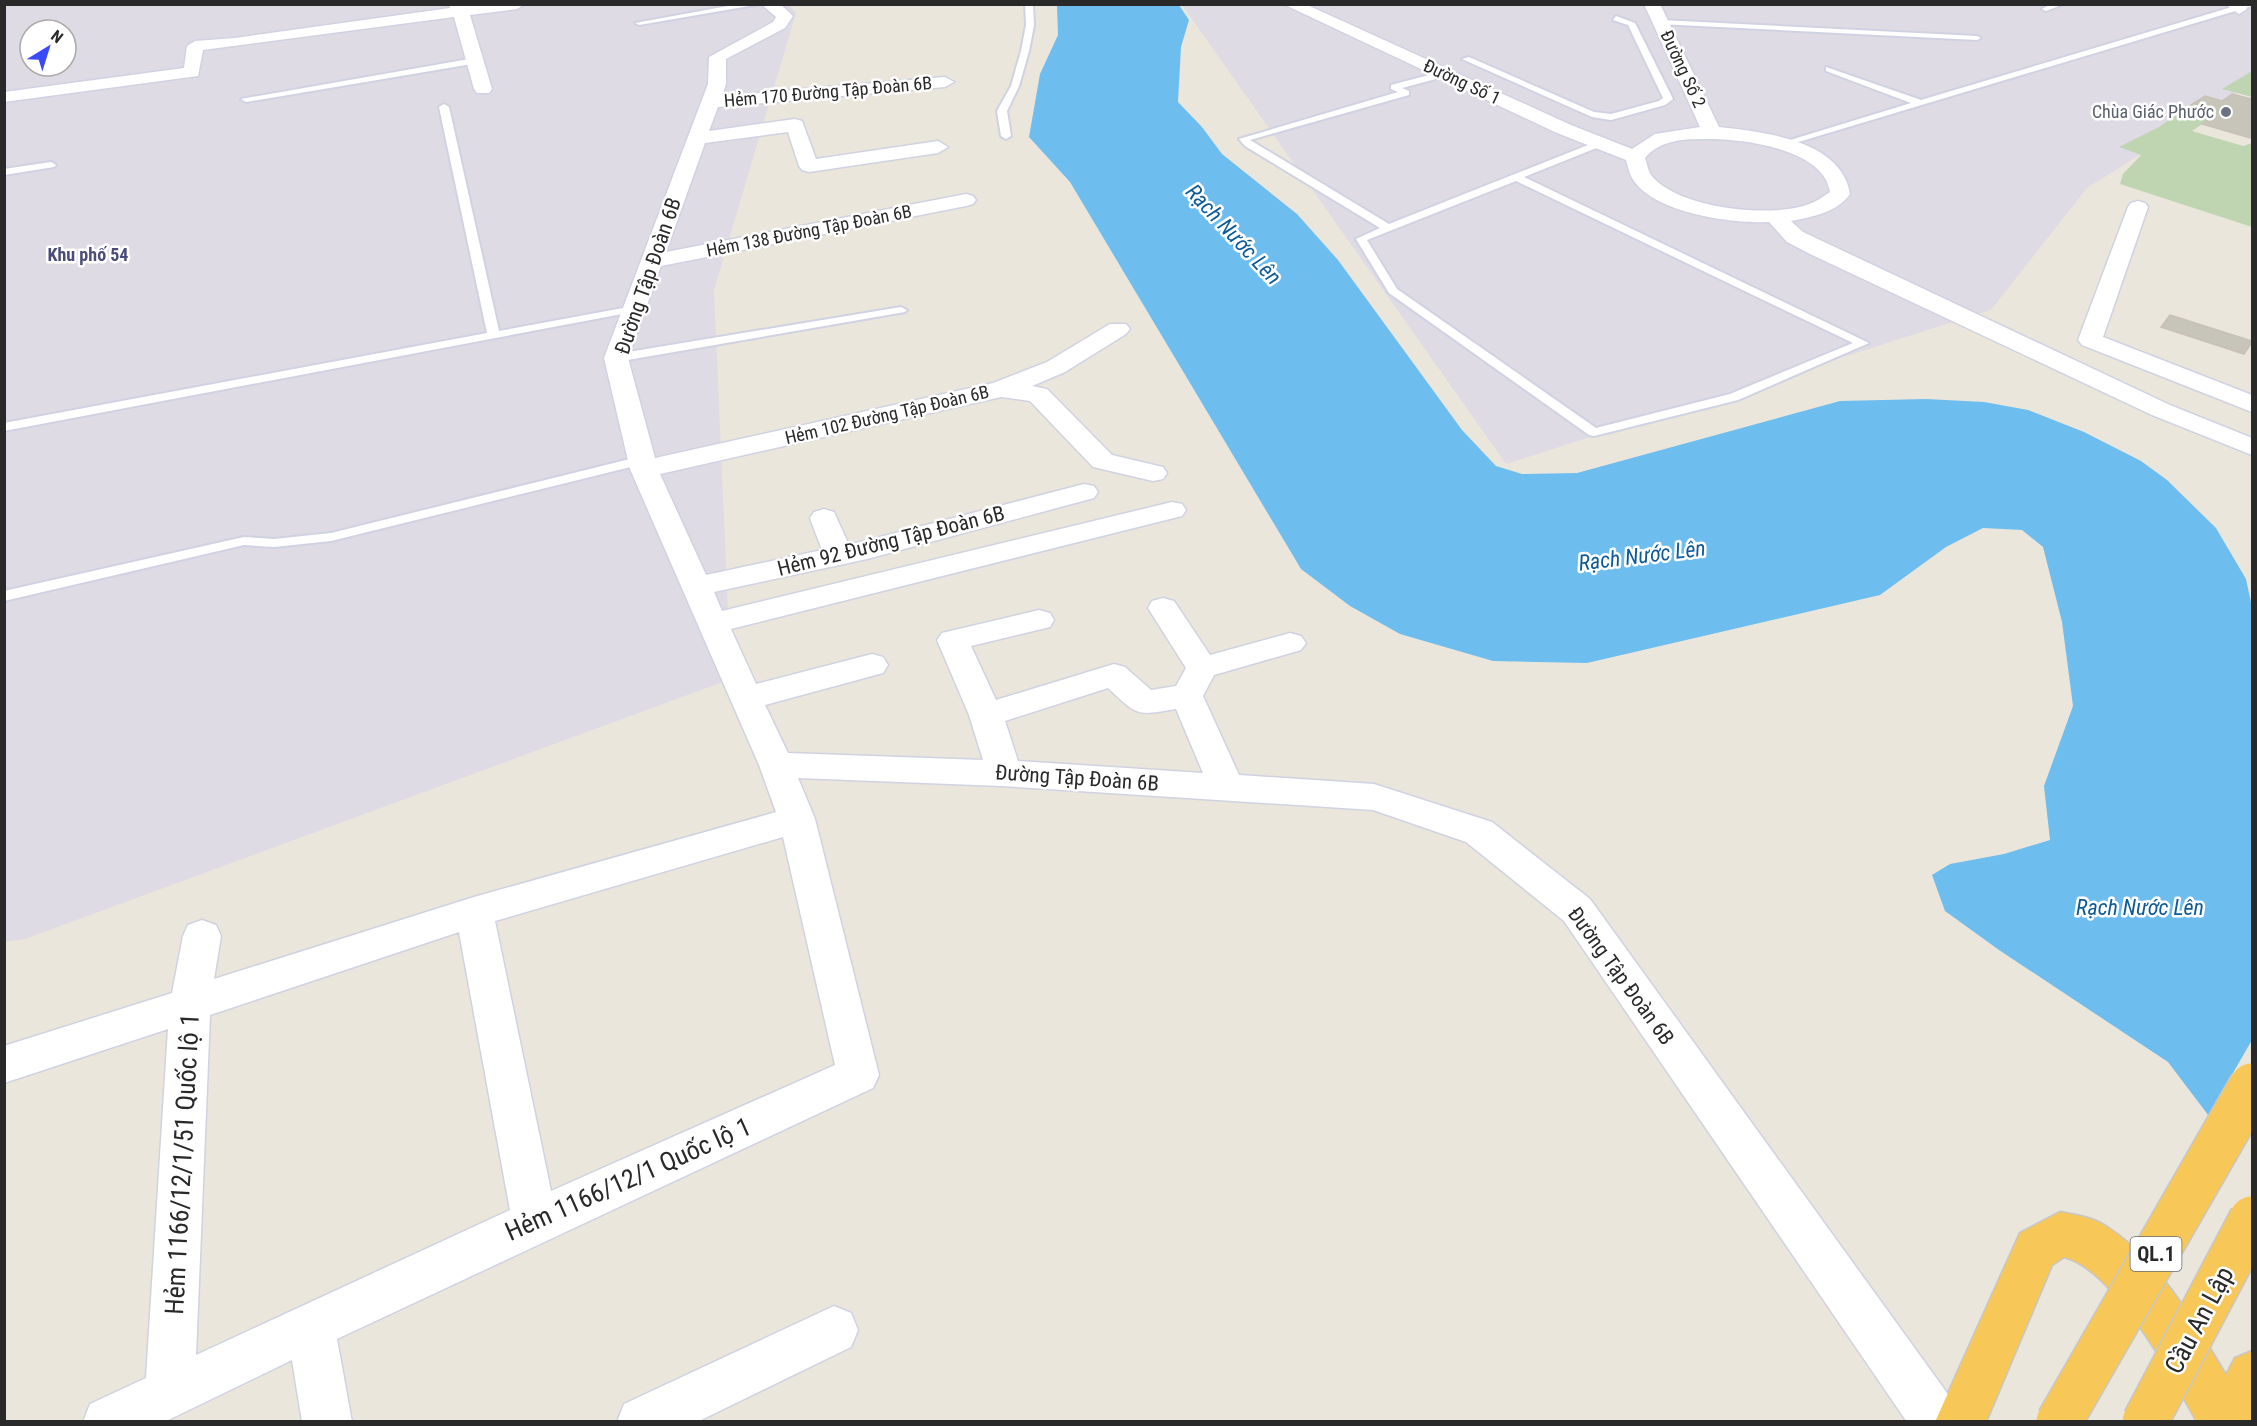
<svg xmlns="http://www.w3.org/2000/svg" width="2257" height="1426" viewBox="0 0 2257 1426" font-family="'Roboto Condensed',sans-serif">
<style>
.industrial{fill:#dfdbe4;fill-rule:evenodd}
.cemetery{fill:#bfd5b2}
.water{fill:#6dbeee}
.pier{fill:#ebe6db}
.building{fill:#c7c4b9;stroke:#c7c2b5;stroke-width:1.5}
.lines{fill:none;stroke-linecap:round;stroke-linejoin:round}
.service-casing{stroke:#d0d2e2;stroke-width:4}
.minor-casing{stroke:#d0d2e2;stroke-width:3}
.trunk-casing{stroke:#c7c7c7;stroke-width:3}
.service{fill:#fff;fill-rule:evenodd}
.minor{fill:#fff;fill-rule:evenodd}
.trunk{fill:#f7c757;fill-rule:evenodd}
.trunk-bridge-casing{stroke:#c7c7c7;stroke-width:48;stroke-linecap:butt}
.trunk-bridge{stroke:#f7c757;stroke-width:45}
.worship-dot{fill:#6b7280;stroke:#fff;stroke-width:2}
.labels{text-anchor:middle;stroke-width:5;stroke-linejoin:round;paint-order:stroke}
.far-street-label{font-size:18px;fill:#292929;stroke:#fff}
.far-worship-label{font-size:18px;fill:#5b616d;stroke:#fff;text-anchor:end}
.far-neighbourhood-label{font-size:18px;font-weight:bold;fill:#4a4d7a;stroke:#fff}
.shield{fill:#fff;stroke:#696969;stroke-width:1.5}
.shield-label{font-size:20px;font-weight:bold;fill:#292929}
.street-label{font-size:21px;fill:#292929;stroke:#fff}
.water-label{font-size:22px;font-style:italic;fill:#0d5a99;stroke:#fff}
.near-street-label{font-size:26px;fill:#292929;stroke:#fff}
</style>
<rect width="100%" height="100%" fill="#ebe6db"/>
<g class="industrial">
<path d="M4,5h785l7,8 -82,277 17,389 -706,260 -20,3zM30,30h36v36h-36z"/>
<polygon points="1182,5 2252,5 2252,84 2087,188 1991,310 1506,464"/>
</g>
<g class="cemetery">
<polygon points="2252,71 2252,97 2222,89"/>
<polygon points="2186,108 2214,116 2192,131 2243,146 2252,143 2252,227 2120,184 2123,174 2141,155 2119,147 2159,127"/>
</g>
<polygon class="water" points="1057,6 1179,5 1189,20 1181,47 1178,102 1202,127 1222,154 1297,214 1338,260 1462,430 1496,466 1522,474 1577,473 1840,401 1926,399 1984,402 2028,410 2084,432 2141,461 2167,480 2216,528 2246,579 2252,607 2252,1173 2168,1062 1999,950 1945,911 1932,875 1950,864 2004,854 2050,840 2044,786 2073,706 2062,622 2043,547 2022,530 1983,528 1946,547 1880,595 1587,663 1493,661 1400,634 1350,606 1301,569 1070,182 1029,137 1040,74 1058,35"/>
<polygon class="pier" points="2252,1040 2252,1176 2207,1118"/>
<g class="building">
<polygon points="2232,94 2252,99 2252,136 2250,138 2202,124 2214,116 2186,108 2205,96 2222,101"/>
<polygon points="2170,315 2252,341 2252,342 2244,354 2161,327"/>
</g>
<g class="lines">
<defs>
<g id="service">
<polygon points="739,4 761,4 639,25 635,23"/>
<polygon points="1025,4 1033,4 1034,25 1029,51 1019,86 1007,111 1011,136 1006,139 1001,136 997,111 1011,86 1021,51 1026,25"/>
<polygon points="2051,4 2064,4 2046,11 2042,9"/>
<polygon points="2242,4 2252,6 1785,146 1777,144 1911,103 1826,71 1826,67 1921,100"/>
<polygon points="1616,16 1635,23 1673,99 1665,105 1611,120 1592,117 1462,59 1469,57 1594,112 1611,114 1659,101 1663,98 1628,25 1613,20"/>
<polygon points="1661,20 1977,36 1981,38 1977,40 1658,24"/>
<polygon points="475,58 478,59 478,63 246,102 241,99"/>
<path d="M1444,71l4,3 -1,2 -45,12 7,3v4l-159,45 139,84 209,-83h6v4l-80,32 345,166 -131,57 -144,36 -5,-1 -200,-142 -33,-54 24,-11 -135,-82 -6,-7 159,-47 -7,-3v-4zM1516,181l337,162 -123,51 -134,34 -199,-139 -30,-49z"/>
<polygon points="444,104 449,107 499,331 634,306 638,307 638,311 4,431 4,423 487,333 439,107"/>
<polygon points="51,162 56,165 54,167 4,175 4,169"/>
<polygon points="901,307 907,310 905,312 616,362 610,358 616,354"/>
<polygon points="642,456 647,457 647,463 331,541 274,547 244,545 4,601 4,591 244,537 274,539 331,533"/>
</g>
<g id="minor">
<polygon points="449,4 525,4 517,9 470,15 492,89 489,93 477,93 474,89 454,17 203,50 198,76 4,102 4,92 184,68 187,46 195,41 235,38 450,8"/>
<path d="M761,4h19l13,12 -8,12 -59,31v25l-4,12 223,-19 9,5 -9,5 -227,20 -9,24 86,-12 7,2 14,38 122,-18 10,6 -10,6 -129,19 -7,-2 -3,-4 -11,-34 -83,11 -39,109 300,-58 7,2 3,4 -3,4 -7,2 -305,60 -33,92 27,100 338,-75 54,-21 63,-38h16l4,5 -4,5 -61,38 -33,14 15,3 65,66 51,12 4,6 -4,6 -10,2 -60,-14 -63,-66 -29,-4 -341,77 46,101 116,-25 -12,-32 4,-6 10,-3 10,3 15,33 235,-61 10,2 4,6 -4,6 -227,61 -153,33 8,19 450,-109 10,2 4,6 -4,6 -451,113 25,55 116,-30 11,3 5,8 -5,8 -118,32 23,48 195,7 -14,-45 -32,-75 5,-7 97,-23 11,3 4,7 -4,7 -79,19 25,54 118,-36 11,3 26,23 25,-4 10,-18 -38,-60 4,-7 11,-3 11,3 36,54 80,-22 11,3 5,7 -5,7 -87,25 -11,21 36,79 135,9 118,38 98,77 365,505 7,18h-55l-343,-501 -98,-79 -93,-32 -372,-24 -203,-8 17,41 64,256 -6,13 -536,251 15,83h-50l-10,-62 -128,62h-81l7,-18 56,-26 22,-349 -164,54v-37l168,-53 11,-57 5,-11 14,-5 14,5 5,11 -7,43 260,-82 302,-85 -17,-47 -129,-296 -26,-111 104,-274 1,-27 64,-35 3,-5zM1108,688c30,28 28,28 68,21l27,64 -185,-12 -13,-40zM783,837l52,228 -284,126 -56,-270zM459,932l51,278 -314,145 14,-340z"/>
<path d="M1283,4h22l266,121 61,24 23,-15 45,-7 -56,-123h16l59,123c45,5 123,13 131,67 -12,18 -38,23 -59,27l12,11 367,173 82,33v17l-100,-40 -342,-161 -23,-12 -18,-20c-36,2 -117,-9 -137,-44 -3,-5 -4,-12 -6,-18l-69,-27zM1708,139c36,0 116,10 122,53 -5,3 -11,8 -16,10 -37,18 -137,7 -163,-27 -3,-4 -4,-12 -6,-17 16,-19 40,-19 63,-19z"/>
<polygon points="2225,4 2243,4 2247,9 2239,14"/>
<polygon points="2138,201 2145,203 2148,207 2103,337 2252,395 2252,412 2082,345 2078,340 2128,207 2131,203"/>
<polygon points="834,1306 851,1313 858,1330 851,1347 697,1422 617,1422 624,1404"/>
</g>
<path id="trunk" d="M2060,1212c15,3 31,5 44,13 55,34 90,97 122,150l9,-17 17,-7v71h-55c-24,-44 -83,-153 -133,-165l-12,8 -66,157h-51l85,-189z"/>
</defs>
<use href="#service" class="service-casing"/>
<use href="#minor" class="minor-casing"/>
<use href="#trunk" class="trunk-casing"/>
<use href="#service" class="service"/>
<use href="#minor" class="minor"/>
<use href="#trunk" class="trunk"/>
<defs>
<g id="trunk-bridge">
<polyline points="2059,1422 2252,1086"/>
<polyline points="2145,1422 2252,1219"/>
</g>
</defs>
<use href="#trunk-bridge" class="trunk-bridge-casing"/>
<use href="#trunk-bridge" class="trunk-bridge"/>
</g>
<circle class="worship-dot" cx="2226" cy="112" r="6"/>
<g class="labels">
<g class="far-street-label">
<text transform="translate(1683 69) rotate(65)" y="6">Đường Số 2</text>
<text transform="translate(1462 82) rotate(25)" y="6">Đường Số 1</text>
<text transform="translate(828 92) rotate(-5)" y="6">Hẻm 170 Đường Tập Đoàn 6B</text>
<text transform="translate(809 231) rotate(-11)" y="6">Hẻm 138 Đường Tập Đoàn 6B</text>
<text transform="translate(887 415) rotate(-13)" y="6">Hẻm 102 Đường Tập Đoàn 6B</text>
</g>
<g class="far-worship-label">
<text x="2214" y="118">Chùa Giác Phước</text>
</g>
<g class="far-neighbourhood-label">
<text x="88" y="261">Khu phố 54</text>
</g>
<rect class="shield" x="2130.5" y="1237" width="51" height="34" rx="4.5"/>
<g class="shield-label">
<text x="2156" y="1261">QL.1</text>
</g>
<g class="street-label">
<text transform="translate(648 276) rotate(-71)" y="7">Đường Tập Đoàn 6B</text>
<text transform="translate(891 541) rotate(-14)" y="7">Hẻm 92 Đường Tập Đoàn 6B</text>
<text transform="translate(1077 778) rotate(4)" y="7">Đường Tập Đoàn 6B</text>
<text transform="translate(1621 976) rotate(54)" y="7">Đường Tập Đoàn 6B</text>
</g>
<g class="water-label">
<text transform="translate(1234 234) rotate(47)" y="8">Rạch Nước Lên</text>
<text transform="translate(1642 555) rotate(-7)" y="8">Rạch Nước Lên</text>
<text x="2140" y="915">Rạch Nước Lên</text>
</g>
<g class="near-street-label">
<text transform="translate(182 1164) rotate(-87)" y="9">Hẻm 1166/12/1/51 Quốc lộ 1</text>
<text transform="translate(628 1179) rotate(-24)" y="9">Hẻm 1166/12/1 Quốc lộ 1</text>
<text transform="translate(2199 1320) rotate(-62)" y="9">Cầu An Lập</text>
</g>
</g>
<rect width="2257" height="1426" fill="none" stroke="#292929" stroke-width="12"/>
<g transform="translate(48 48) rotate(38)"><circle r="28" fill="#ffffff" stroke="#a9a9a9" stroke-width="1.5"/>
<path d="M0-4.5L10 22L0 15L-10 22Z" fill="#3a49fa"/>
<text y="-9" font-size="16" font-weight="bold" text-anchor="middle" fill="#292929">N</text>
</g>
</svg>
